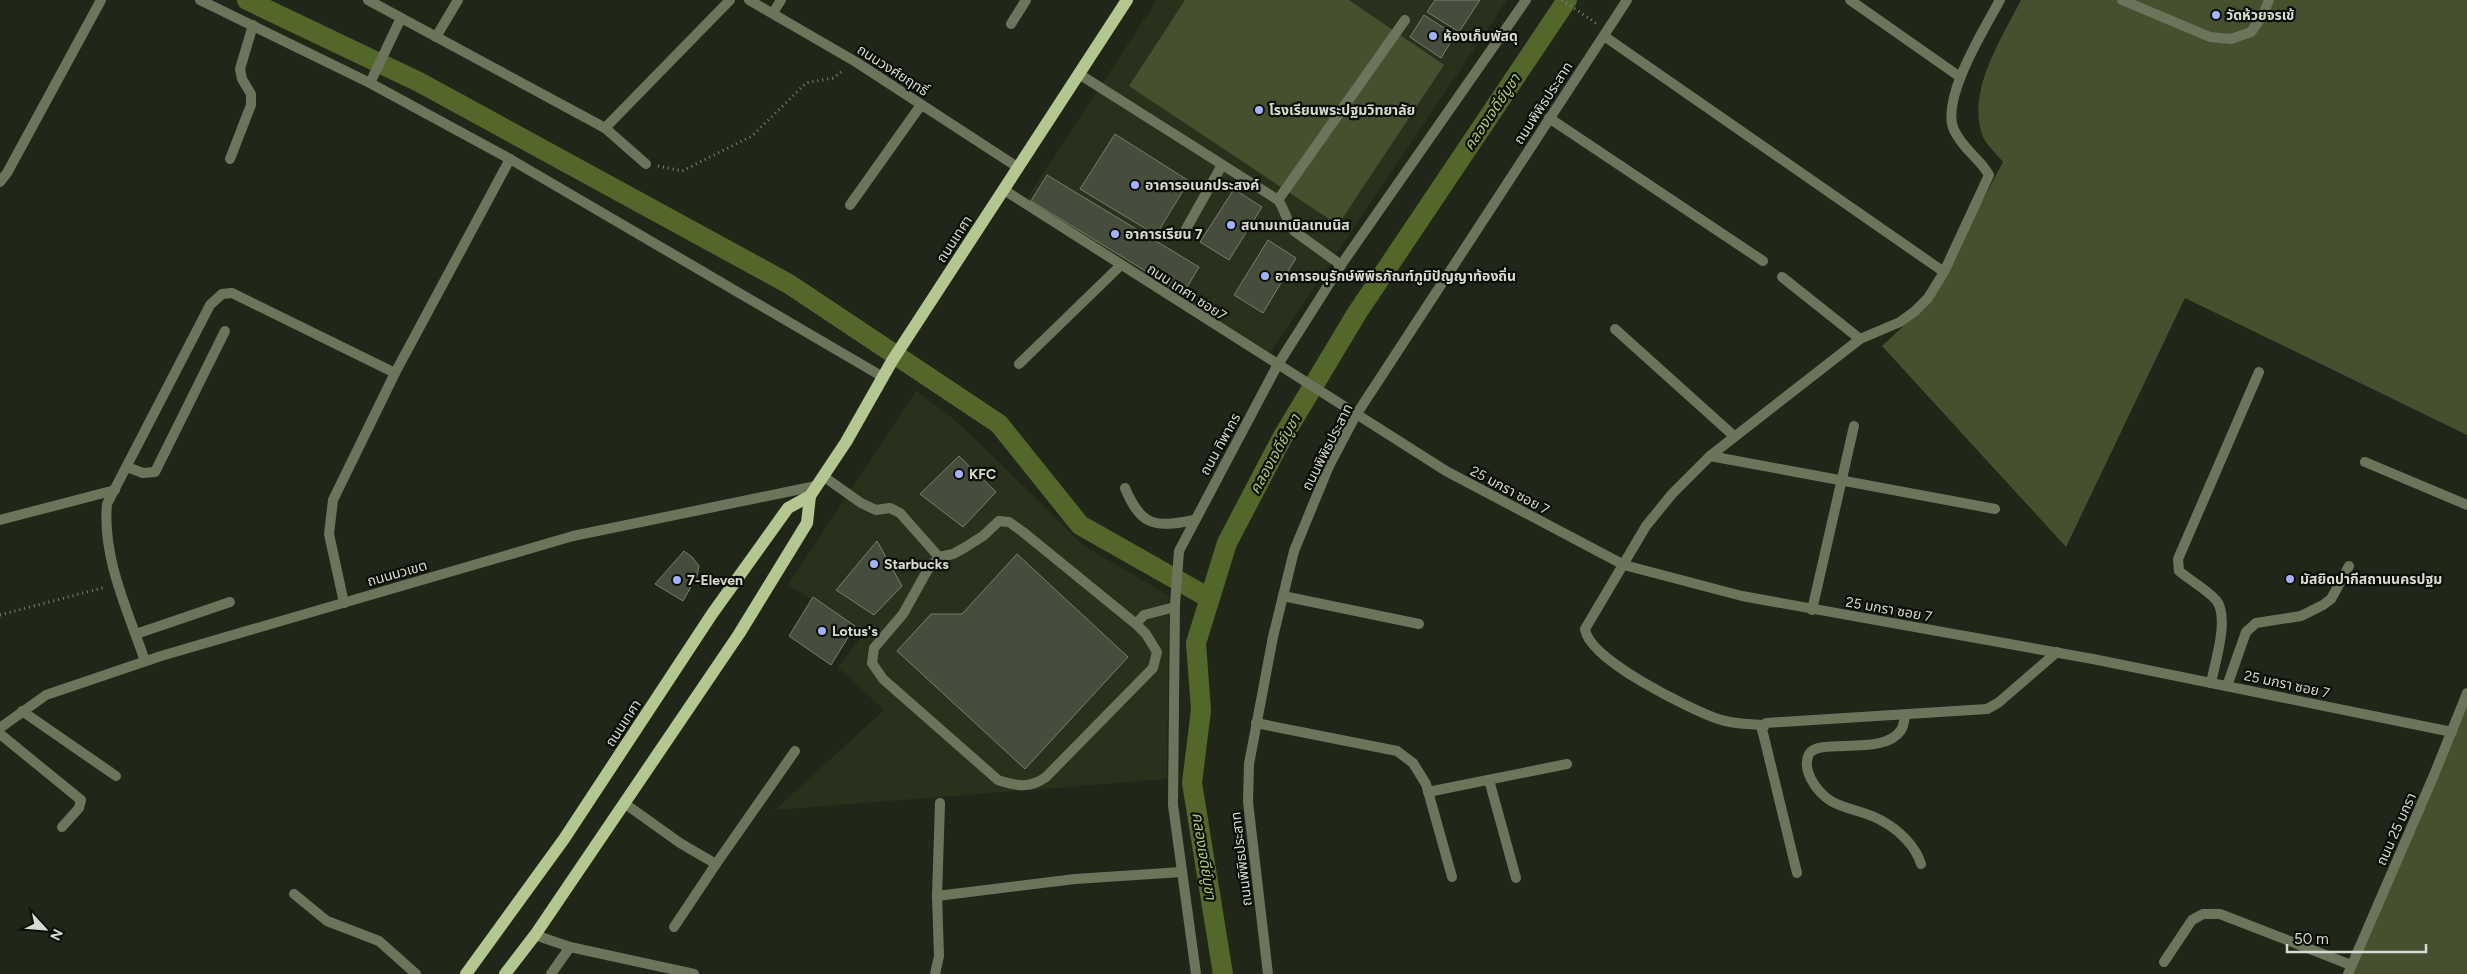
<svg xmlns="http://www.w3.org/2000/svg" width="2467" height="974" viewBox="0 0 2467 974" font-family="Figtree,'Noto Sans Thai',sans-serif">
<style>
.built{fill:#29301b}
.green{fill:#44502e}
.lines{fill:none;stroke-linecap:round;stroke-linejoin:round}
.canal{stroke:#54672a;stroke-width:20}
.building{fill:#474d3d;stroke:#777e6c}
.path{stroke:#7d8276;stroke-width:3;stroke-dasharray:1 4;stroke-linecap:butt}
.lane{stroke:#6c755c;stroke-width:10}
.street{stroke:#6c755c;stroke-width:10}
.primary{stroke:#b4c791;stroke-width:12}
.poi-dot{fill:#a2b2fd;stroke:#0c0f08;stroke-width:2}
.labels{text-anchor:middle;stroke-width:4.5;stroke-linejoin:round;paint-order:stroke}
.poi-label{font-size:14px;font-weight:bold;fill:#d8dbd2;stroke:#0c0f08;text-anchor:start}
.street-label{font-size:14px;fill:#d8dbd2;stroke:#0c0f08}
.water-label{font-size:15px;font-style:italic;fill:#aecc74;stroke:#0c0f08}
</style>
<rect width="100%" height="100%" fill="#212718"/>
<g class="built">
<polygon points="1157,0 1507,0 1268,356 1023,204"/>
<polygon points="916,391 949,415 992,455 1083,545 1169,596 1167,779 775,810 884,710 838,667 865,632 788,585"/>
</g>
<g class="green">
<polygon points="1185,0 1349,0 1444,65 1338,225 1129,86"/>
<path d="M2021,0h446v435l-282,-137 -119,249 -184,-201 30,-28 25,-32 66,-124c-7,-9 -18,-18 -21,-28 -15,-44 20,-96 39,-134z"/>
<polygon points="2467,704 2467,974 2352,974"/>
</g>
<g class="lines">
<g class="canal">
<polyline points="247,0 419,82 789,284 999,424 1080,525 1209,598"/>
<polyline points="1223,974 1192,783 1201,710 1196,643 1227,543 1282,438 1357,313 1567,0"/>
</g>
</g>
<g class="building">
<polygon points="1435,0 1480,0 1459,32 1427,12"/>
<polygon points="1424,15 1455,35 1441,58 1410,37"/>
<polygon points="1115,134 1189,181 1156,235 1080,189"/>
<polygon points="1047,175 1199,267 1183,294 1031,201"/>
<polygon points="1234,189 1262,207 1229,260 1200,242"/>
<polygon points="1268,240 1296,258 1263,313 1234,295"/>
<polygon points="959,456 996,492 963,527 920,494"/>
<polygon points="877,541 902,586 874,615 836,590"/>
<polygon points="684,551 692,557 699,566 697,576 683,601 655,584"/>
<polygon points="1017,554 1128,657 1025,769 897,651 931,614 962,614"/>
<polygon points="813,597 855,626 831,665 789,636"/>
</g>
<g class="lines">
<g class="path">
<polyline points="1562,0 1597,24"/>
<polyline points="658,166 682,171 752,136 806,83 833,78 844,70"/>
<polyline points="0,615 106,587"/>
</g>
<g class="lane">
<polyline points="1850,0 1960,77"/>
<polyline points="2122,0 2210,37 2231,39 2251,32 2263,15 2269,0"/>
<polyline points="1011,24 1026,0"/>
<path d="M1079,74l199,126c7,9 8,21 16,31l47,34"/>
<polyline points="1278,200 1405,20"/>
<polyline points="1186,229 1222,165"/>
<path d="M1944,272l45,-97c-10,-18 -25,-24 -35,-45 -14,-31 31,-102 46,-130"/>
<polyline points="127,467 143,473 155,472 225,331"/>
<polyline points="823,476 861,503 876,510 890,508 900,513 939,557"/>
<polyline points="0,520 115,490"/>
<path d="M1136,624l10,10 11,18 -4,16 -107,109c-16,12 -30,9 -48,3l-115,-101 -11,-16 2,-15 29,-34 24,-43 12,-14 14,-3 11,-6 19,-12 16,-15 10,1 14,10 113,92 8,-9 31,-8"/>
<polyline points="2227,686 2246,632 2256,623 2301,616 2323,605 2331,599 2349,566"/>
<polyline points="624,803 680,843 716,864 795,751"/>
<polyline points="674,927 716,864"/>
<polyline points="2164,962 2192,920 2203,914 2220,914 2351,965"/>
<polyline points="551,974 570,947"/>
</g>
<g class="street">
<polyline points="200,0 370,83 510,159 883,377"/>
<polyline points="368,0 605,128 646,164"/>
<polyline points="749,0 856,62 1019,168"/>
<polyline points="773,13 781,0"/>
<path d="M1604,36l340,236 -16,26 -13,13 -15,11 -40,17 -150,117 -38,38 -26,32 -61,103c4,31 103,79 133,90 14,5 30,5 45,6"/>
<polyline points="436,37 458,0"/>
<polyline points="370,83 401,18"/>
<polyline points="1549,118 1763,261"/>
<polyline points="605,128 730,0"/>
<polyline points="230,159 251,105 251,94 242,79 240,69 253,25"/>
<polyline points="0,182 7,173 101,0"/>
<polyline points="1004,190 1446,471 1624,565 1742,596 2093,659 2452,732"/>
<polyline points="850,205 921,105"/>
<polyline points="1782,277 1860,339"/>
<polyline points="1615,329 1734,436"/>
<polyline points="1019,364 1121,265"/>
<polyline points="1710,456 1995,509"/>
<polyline points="2365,462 2467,505"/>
<path d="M1125,488c16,38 29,40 69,32"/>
<polyline points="1283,596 1419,624"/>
<polyline points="344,603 329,534 333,500 395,373 510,159"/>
<polyline points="1812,610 1854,426"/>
<polyline points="136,634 230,602"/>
<path d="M145,661c-17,-50 -43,-103 -38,-157l103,-199 12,-11 10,-1 163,80"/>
<path d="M2211,683c4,-21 19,-66 5,-83 -10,-11 -25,-19 -37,-29l-1,-12 81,-187"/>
<polyline points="22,711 116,776"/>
<path d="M1905,716c-1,4 -1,10 -4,14 -17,27 -82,7 -92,24 -4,8 -2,17 2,25 18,34 46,26 73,43 16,9 32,25 37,42"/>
<polyline points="1256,723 1397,751 1413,763 1426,784 1452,877"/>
<polyline points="0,728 46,695 161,656 573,536 816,486"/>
<polyline points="0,734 81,800 79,808 62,827"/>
<polyline points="1489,780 1516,878"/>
<polyline points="1428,792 1567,764"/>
<polyline points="1797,873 1764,737 1762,730 1766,723 1987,709 1998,703 2057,652"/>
<polyline points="294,894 327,921 379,941 416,974"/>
<polyline points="937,896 1075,879 1182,872"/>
<polyline points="535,935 570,947 694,974"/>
<polyline points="935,974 939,956 937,896 940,803"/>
<polyline points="1196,974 1173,805 1175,604 1179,551 1277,366 1341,265 1526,0"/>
<polyline points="1268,974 1248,802 1249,764 1273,637 1294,551 1329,466 1356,415 1627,0"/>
<polyline points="2348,974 2434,775 2467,693"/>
</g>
<g class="primary">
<polyline points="466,974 564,839 712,614 788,508 810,496"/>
<polyline points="505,974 535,935 739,634 807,523 810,496 846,442 892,361 1127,0"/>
</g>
</g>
<g class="poi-dot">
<circle cx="2216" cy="15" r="5"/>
<circle cx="1433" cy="36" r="5"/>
<circle cx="1259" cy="110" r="5"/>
<circle cx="1135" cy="185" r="5"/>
<circle cx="1231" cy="225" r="5"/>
<circle cx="1115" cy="234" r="5"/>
<circle cx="1265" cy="276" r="5"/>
<circle cx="959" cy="474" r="5"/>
<circle cx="874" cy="564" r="5"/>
<circle cx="2290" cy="579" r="5"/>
<circle cx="677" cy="580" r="5"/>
<circle cx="822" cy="631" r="5"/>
</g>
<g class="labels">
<g class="poi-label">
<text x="2226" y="20">วัดห้วยจรเข้</text>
<text x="1443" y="41">ห้องเก็บพัสดุ</text>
<text x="1269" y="115">โรงเรียนพระปฐมวิทยาลัย</text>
<text x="1145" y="190">อาคารอเนกประสงค์</text>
<text x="1241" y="230">สนามเทเบิลเทนนิส</text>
<text x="1125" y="239">อาคารเรียน 7</text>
<text x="1275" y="281">อาคารอนุรักษ์พิพิธภัณฑ์ภูมิปัญญาท้องถิ่น</text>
<text x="969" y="479">KFC</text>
<text x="884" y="569">Starbucks</text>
<text x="2300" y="584">มัสยิดปากีสถานนครปฐม</text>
<text x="687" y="585">7-Eleven</text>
<text x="832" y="636">Lotus's</text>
</g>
<g class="street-label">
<text transform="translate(893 70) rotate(33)" y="5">ถนนวงศ์ยฤทธิ์</text>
<text transform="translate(1543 103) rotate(-57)" y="5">ถนนพิพิธประสาท</text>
<text transform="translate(954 239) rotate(-57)" y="5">ถนนเทศา</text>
<text transform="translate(1187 292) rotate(33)" y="5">ถนน เทศา ซอย7</text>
<text transform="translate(1220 444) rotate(-61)" y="5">ถนน ทิพากร</text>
<text transform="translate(1327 447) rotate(-63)" y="5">ถนนพิพิธประสาท</text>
<text transform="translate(1510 490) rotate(28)" y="5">25 มกรา ซอย 7</text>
<text transform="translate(397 573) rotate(-16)" y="5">ถนนนวเขต</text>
<text transform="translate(1889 609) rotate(10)" y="5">25 มกรา ซอย 7</text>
<text transform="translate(2287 684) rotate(12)" y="5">25 มกรา ซอย 7</text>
<text transform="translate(623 723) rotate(-57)" y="5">ถนนเทศา</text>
<text transform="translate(2396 829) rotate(-66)" y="5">ถนน 25 มกรา</text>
<text transform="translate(1241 859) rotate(-97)" y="5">ถนนพิพิธประสาท</text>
</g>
<g class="water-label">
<text transform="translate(1492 112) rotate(-56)" y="5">คลองเจดีย์บูชา</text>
<text transform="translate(1275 454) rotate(-61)" y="5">คลองเจดีย์บูชา</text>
<text transform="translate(1204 856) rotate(81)" y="5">คลองเจดีย์บูชา</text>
</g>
</g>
<g transform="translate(45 929) rotate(116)" stroke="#0c0f08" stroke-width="4" paint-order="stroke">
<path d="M0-4L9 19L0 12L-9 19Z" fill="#d8dbd2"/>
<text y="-8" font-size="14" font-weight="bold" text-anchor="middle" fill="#d8dbd2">N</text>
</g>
<path d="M2287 944v8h139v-8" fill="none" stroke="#d8dbd2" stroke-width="2.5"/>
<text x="2294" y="944" font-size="15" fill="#d8dbd2" stroke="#0c0f08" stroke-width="4" paint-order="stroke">50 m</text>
</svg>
